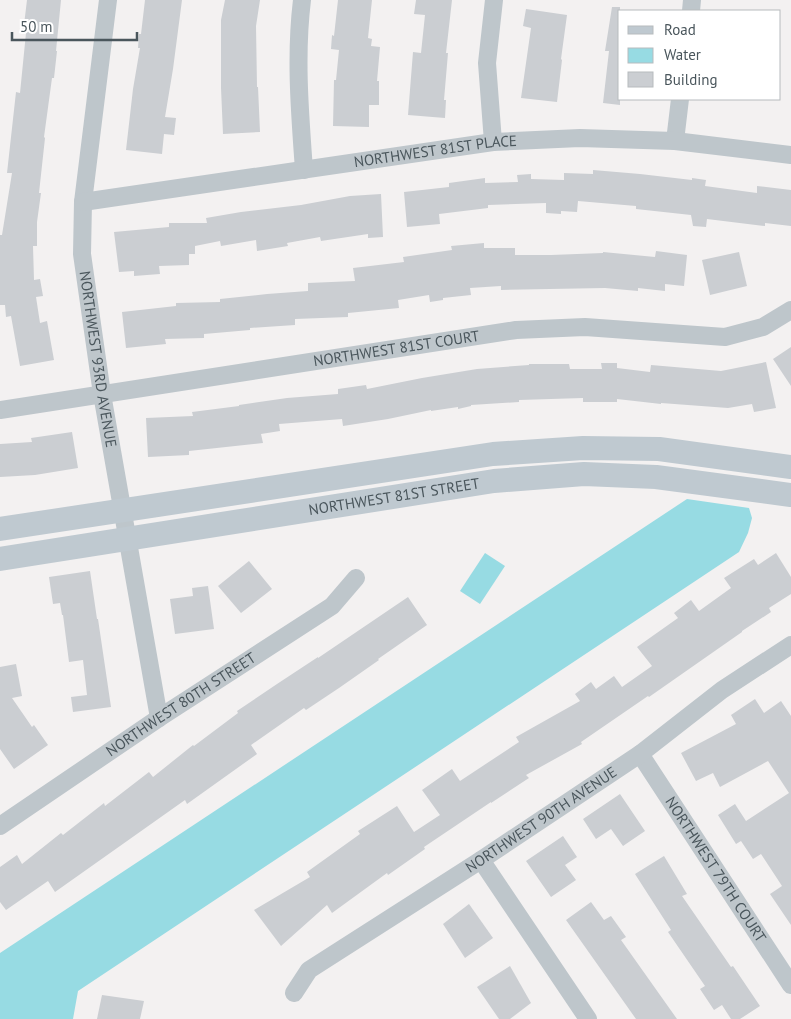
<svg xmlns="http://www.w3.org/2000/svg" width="791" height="1019" viewBox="0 0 791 1019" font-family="'PT Sans',sans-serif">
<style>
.water{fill:#97dbe3}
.building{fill:#cbced2}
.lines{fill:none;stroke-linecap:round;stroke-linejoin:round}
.street{stroke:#bec6cb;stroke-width:18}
.secondary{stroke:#bfc9d0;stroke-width:24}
.labels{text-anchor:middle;stroke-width:5;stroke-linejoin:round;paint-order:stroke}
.street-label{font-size:15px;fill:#4a565c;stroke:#fff}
</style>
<rect width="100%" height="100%" fill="#f3f1f1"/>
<g class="water">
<polygon points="687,499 749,508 752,518 748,533 739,552 78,991 73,1019 0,1019 0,953"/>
<polygon points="485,553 505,566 480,604 460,591"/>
</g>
<g class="building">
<polygon points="27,0 61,0 56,51 57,51 54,78 52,78 44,137 45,138 39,193 41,193 37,222 37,246 33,246 34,280 40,279 43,296 36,297 40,323 47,321 54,360 20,366 11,316 6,317 5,305 0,305 0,235 2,235 12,173 7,173 16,92 20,93 26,33 23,33"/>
<polygon points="145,0 182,0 173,69 165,117 176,118 174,135 164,134 162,154 126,150 133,89 140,48 138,48 139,34 141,34"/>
<polygon points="225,0 260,0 256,26 257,87 258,87 260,132 223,134 221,88 221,20"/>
<polygon points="338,0 372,0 368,38 372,39 371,46 380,47 377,81 379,81 379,105 369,105 369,127 333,126 334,80 336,80 339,50 331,49 332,35 334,36"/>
<polygon points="416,0 452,0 446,53 448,53 444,100 446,100 445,118 408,115 413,52 421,53 425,15 414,14"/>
<polygon points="612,7 620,7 620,105 603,103 609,51 605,51"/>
<polygon points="526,9 567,15 561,59 562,60 557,102 521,98 531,28 523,26"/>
<polygon points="593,170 640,174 692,180 692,178 706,180 705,186 757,193 757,186 791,190 791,226 765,223 765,226 707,219 706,227 693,226 691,215 636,209 636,206 578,201 577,212 561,211 561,214 546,213 546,203 488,205 488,208 439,214 440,224 407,227 404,192 449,187 449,183 485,178 485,183 518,182 517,175 531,174 531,179 564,180 564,173 593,174"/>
<polygon points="381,194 383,237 368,238 368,234 321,241 320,237 287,243 288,246 257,251 256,240 221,246 220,241 195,246 195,254 189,254 189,265 159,266 160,274 134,276 134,271 119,272 114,232 169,227 169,223 207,223 206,218 241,212 301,205 350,196"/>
<polygon points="484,243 484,248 515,248 515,255 551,255 603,253 603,252 655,257 656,251 687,255 684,286 665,284 665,291 638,288 638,291 605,288 501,290 501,286 470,288 471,295 443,298 443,300 430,302 429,295 398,300 399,308 348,313 348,317 295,319 295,325 250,328 250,330 204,334 204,338 165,339 166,344 126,348 122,312 176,306 176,303 220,302 220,299 267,294 308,291 308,283 355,281 353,268 404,262 403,257 452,250 451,246"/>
<polygon points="739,252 747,286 710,295 702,260"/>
<polygon points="791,347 791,386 773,359"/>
<polygon points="766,362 776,408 754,412 752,404 728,408 661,403 661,404 617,399 617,402 583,402 583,398 519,400 519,402 471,405 471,406 458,409 458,407 431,411 431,410 388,419 343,426 342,419 279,424 280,431 261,434 263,443 189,451 189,455 148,457 146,418 193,416 192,412 239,406 239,405 287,398 338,394 338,389 366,385 367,389 422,378 477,369 529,365 529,364 569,364 570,369 602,369 601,363 617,363 617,368 650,372 651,365 721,371"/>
<polygon points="72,432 78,468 35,475 0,477 0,444 32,442 31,438"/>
<polygon points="776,553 791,577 791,594 769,608 771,612 742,631 742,632 649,697 648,696 581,742 582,744 526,775 529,778 491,803 491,802 424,847 425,849 388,875 387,873 332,913 327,905 281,946 254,910 310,877 307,872 360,834 358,831 397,806 414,832 440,815 422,790 452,769 460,781 519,742 516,737 580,701 575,694 591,682 596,689 614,676 622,687 652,666 637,647 678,618 674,613 691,600 699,611 731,588 724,578 754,559 758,565"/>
<polygon points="249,561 272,589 241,613 218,586"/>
<polygon points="90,571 97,619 98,619 111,707 73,712 71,697 87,695 83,660 69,662 63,615 62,615 60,603 53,604 49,577"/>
<polygon points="208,586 214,629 175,634 170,599 193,596 192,588"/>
<polygon points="408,597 427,625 378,659 379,660 339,688 306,710 304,708 251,745 257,754 187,804 185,800 55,892 48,881 6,910 0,902 0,867 17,855 22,864 61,833 63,835 104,803 105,806 149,772 153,777 193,745 194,746 238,713 237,711 277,684 318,657 318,658"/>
<polygon points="16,664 22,696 12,698 32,727 34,725 48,745 14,769 0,749 0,667"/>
<polygon points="755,699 764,713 781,701 791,716 791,925 770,894 782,886 761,854 753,859 741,841 736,844 718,815 735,804 746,821 789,793 768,761 720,787 713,773 696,781 681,753 736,724 731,715"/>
<polygon points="620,794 645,831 623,846 611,829 596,839 583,819"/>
<polygon points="563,836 577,857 565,865 576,880 551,897 526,861"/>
<polygon points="664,856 687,894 682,896 731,967 733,966 760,1006 740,1019 731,1019 722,1005 714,1010 700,989 705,986 668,932 671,930 635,874"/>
<polygon points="591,902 604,920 611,916 626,937 621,940 677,1019 636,1019 566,920"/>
<polygon points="469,904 493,938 465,958 443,924"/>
<polygon points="510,966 531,1003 510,1019 499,1019 477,987"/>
<polygon points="102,995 144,1001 140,1019 97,1019"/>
</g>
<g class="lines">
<g class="street">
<path id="s1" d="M108,0l-25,202 -1,52 20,140 57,324"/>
<path d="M302,0c-7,57 -2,114 2,170"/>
<polyline points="691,11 692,0"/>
<polyline points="675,141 680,99"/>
<polyline points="493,142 487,63 494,0"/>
<path id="s2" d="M83,202l410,-60 87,-4 95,3 116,14"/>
<path id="s3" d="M0,410l516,-80 69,-3 140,10 38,-10 28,-17"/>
<path id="s4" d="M640,754l151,231"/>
<path id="s5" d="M0,826l159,-108 173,-112 24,-28"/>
<polyline points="481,860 588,1019"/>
<path id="s6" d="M294,993l15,-23 172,-110 159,-106 82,-64 69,-45"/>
</g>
<g class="secondary">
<polyline points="0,529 493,454 583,448 659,449 791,467"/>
<path id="s7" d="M0,559l494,-78 90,-7 72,3 135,18"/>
</g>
</g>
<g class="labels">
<g class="street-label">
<text dy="5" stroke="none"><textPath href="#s2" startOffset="356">NORTHWEST 81ST PLACE</textPath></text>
<text dy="5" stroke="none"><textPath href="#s3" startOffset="401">NORTHWEST 81ST COURT</textPath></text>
<text dy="5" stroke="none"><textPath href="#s1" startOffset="362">NORTHWEST 93RD AVENUE</textPath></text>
<text dy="5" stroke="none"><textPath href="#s7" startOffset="399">NORTHWEST 81ST STREET</textPath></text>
<text dy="5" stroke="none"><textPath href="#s5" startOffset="218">NORTHWEST 80TH STREET</textPath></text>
<text dy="5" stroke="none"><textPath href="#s6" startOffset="304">NORTHWEST 90TH AVENUE</textPath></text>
<text dy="5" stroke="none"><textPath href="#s4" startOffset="138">NORTHWEST 79TH COURT</textPath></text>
</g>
</g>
<rect x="618" y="10" width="162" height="90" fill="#ffffff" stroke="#b7bbbe"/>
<rect x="628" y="26" width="25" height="8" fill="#bfc9d0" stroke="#b7bbbe"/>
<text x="664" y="35" font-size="15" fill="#4a565c">Road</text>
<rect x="628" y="48" width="25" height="15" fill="#97dbe3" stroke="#b7bbbe"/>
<text x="664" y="60" font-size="15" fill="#4a565c">Water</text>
<rect x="628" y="72" width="25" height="15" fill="#cbced2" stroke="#b7bbbe"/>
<text x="664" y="85" font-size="15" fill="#4a565c">Building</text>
<path d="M12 32v8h125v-8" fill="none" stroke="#4a565c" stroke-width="2.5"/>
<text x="20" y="32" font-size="15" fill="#4a565c" stroke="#ffffff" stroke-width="4" paint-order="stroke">50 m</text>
</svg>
